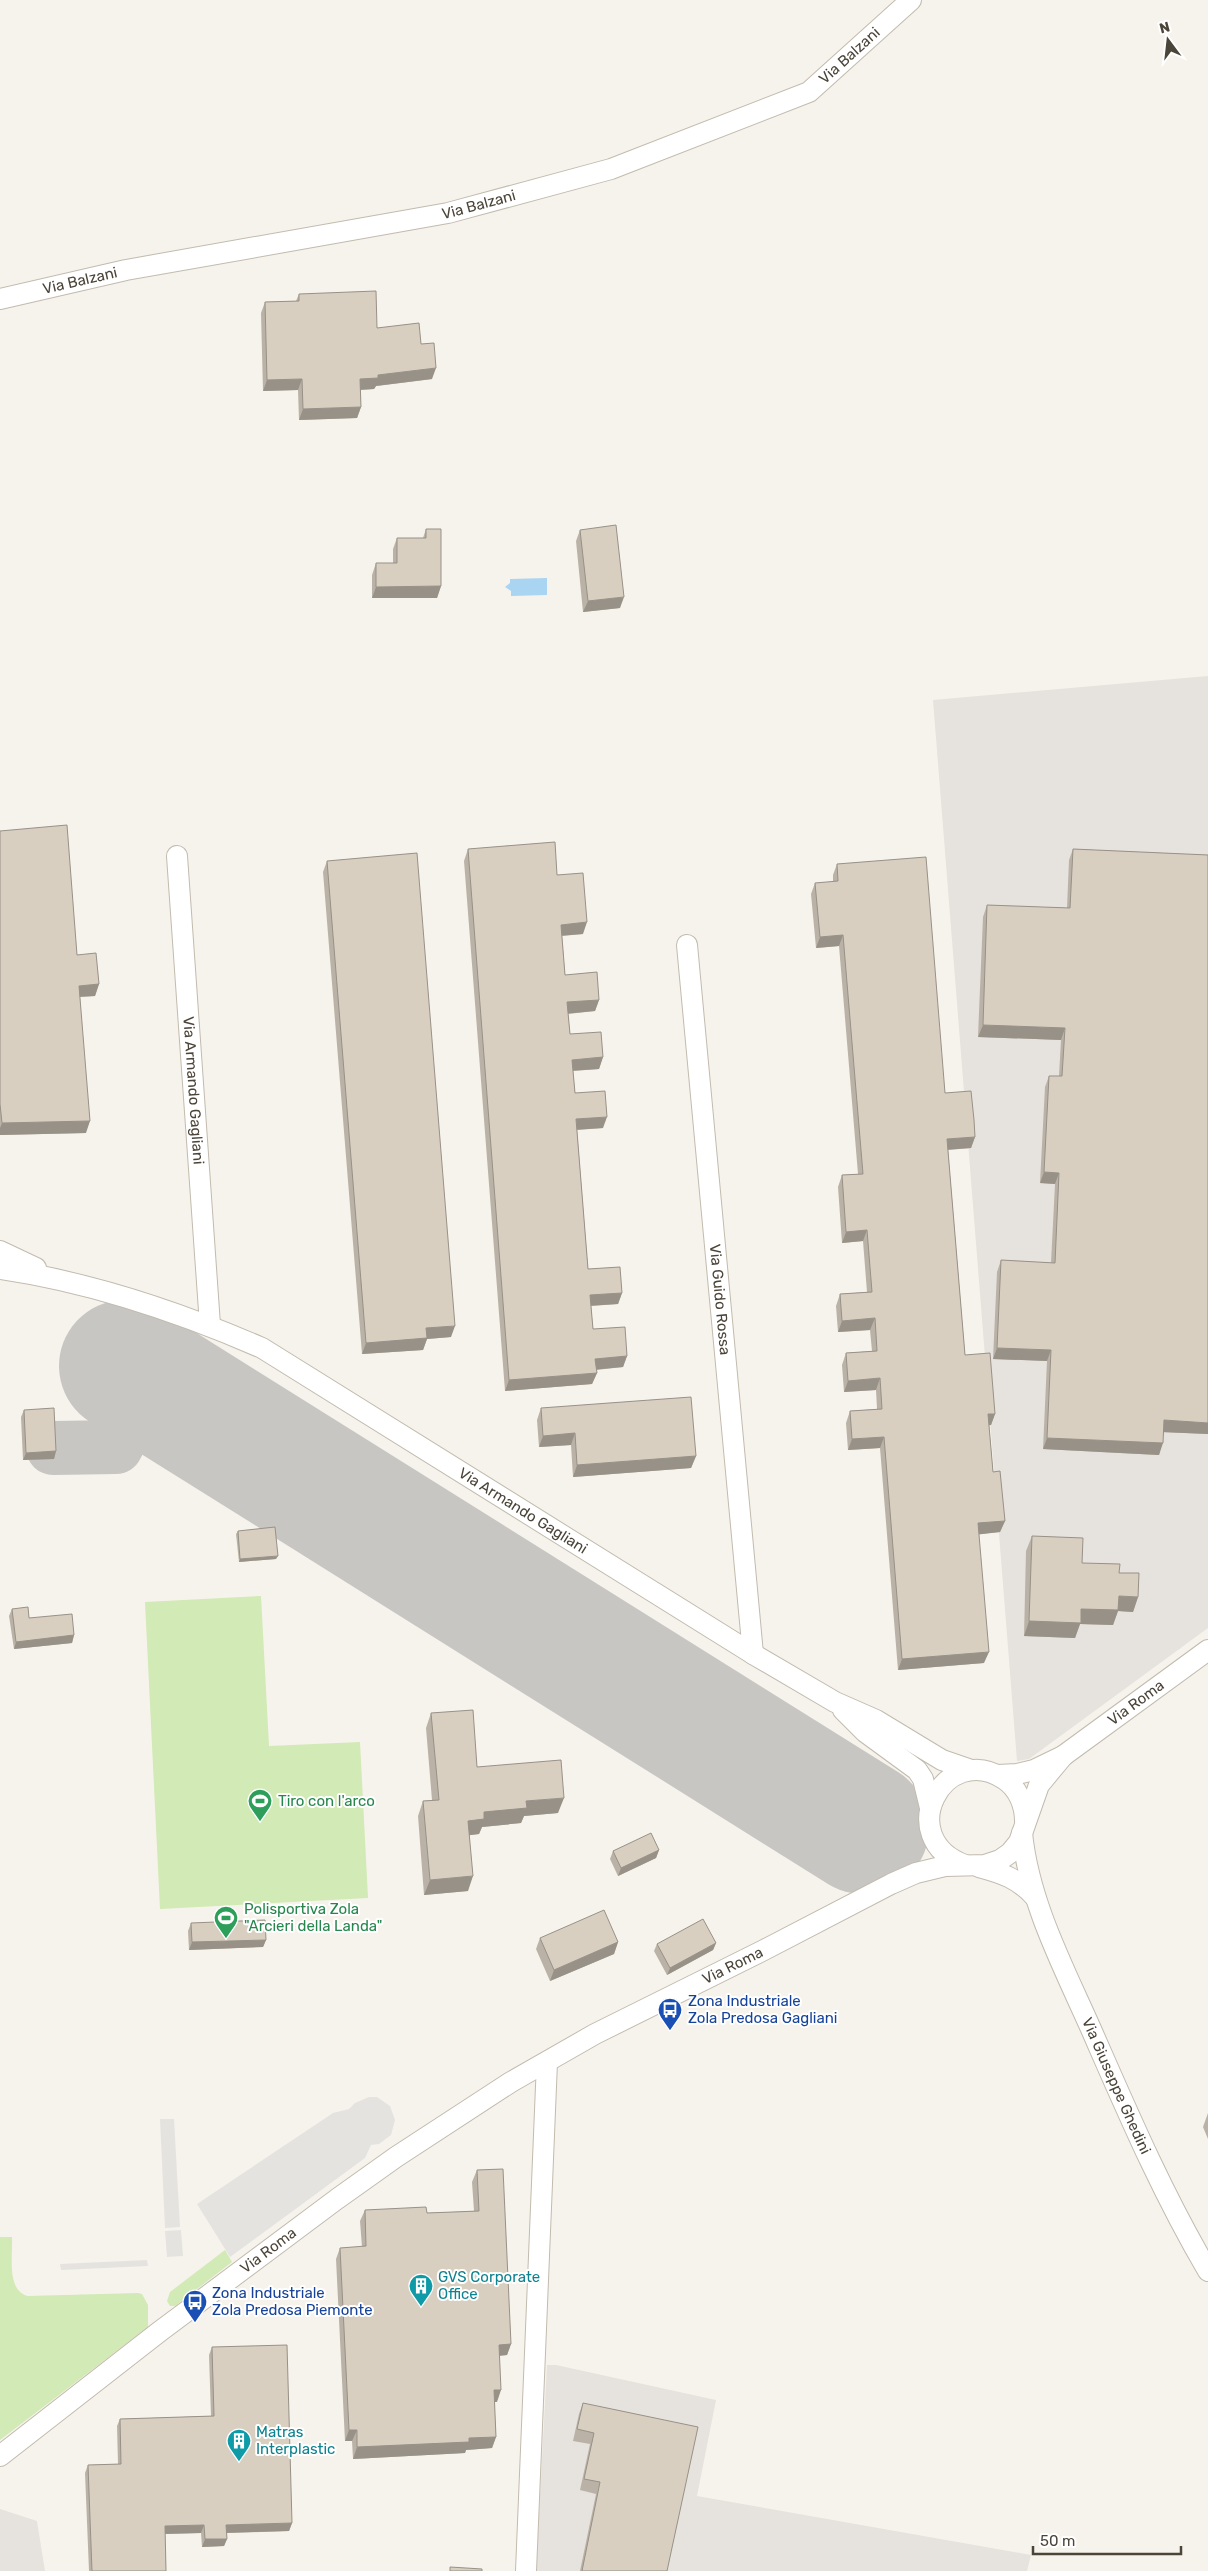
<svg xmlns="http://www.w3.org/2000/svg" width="1208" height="2571" viewBox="0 0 1208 2571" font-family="Rubik,sans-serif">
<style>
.industrial{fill:#e6e2dd}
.green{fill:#d2eab5}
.parking{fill:#e5e3e0}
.water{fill:#a9d4f2}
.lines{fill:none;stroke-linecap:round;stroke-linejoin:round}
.taxiway{stroke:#c8c6c3;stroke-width:54}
.runway{stroke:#c8c6c3;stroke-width:132}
.minor-casing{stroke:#c2bbae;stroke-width:22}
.minor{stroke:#fff;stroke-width:20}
.wall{fill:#bab2a6}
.shaded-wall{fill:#979187}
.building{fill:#d8cfc1;stroke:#979187}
.labels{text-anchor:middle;stroke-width:4;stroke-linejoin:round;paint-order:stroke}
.street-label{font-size:15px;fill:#4b4439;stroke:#fff}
.leisure-label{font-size:15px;fill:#27864d;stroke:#fff;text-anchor:start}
.transit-label{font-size:15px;fill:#164399;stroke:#fff;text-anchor:start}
.culture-label{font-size:15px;fill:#0d838f;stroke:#fff;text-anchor:start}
</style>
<rect width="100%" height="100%" fill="#f6f3ec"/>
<g class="industrial">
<polygon points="1208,676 1208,1628 1029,1759 1017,1761 933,700"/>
<polygon points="547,2365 556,2365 716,2400 697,2496 1031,2555 1027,2571 536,2571"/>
<polygon points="0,2509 37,2521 45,2571 0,2571"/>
</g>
<g class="green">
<polygon points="261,1596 269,1746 360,1742 368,1898 160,1909 145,1602"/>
<path d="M0,2237h12c1,18 -6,54 16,59l110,-3 4,1 6,11v22l-148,113z"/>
<polygon points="225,2250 232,2262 175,2306 170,2306 167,2301 170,2292"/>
</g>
<g class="parking">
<polygon points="369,2097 377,2097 390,2106 395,2120 391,2135 379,2144 371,2145 365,2158 230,2257 197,2204 333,2113 349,2109 355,2103"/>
<polygon points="160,2119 174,2119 180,2227 165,2228"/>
<polygon points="181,2230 183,2256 167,2257 165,2231"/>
<polygon points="147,2260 148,2266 61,2270 60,2264"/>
</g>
<polygon class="water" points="547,578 547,595 511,596 511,591 505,587 510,583 510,579"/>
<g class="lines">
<polyline class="taxiway" points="53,1448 116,1447 150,1382"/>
<polyline class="runway" points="125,1366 863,1828"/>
<defs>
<g id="minor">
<path id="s1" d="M0,299l126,-29 322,-57 163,-44 198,-77 102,-92"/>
<path id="s2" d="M177,856l33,469"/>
<path id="s3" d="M687,945l66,709"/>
<polyline points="0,1251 36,1268"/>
<path id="s4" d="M0,1269c90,13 179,43 262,79l491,306 82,48 41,18 66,40 29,10"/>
<polyline points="843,1710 865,1732 917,1770 923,1779 930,1808"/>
<path id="s5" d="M998,1775l19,-1 17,-4 29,-14 145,-106"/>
<path id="s6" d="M1022,1833c7,69 41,133 69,196 36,82 71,164 117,242"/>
<path d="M965,1865c-73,-27 -21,-125 39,-86 14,9 21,26 21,42"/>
<path d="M979,1867c23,6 40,12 56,30"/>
<path id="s7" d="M0,2456l159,-124 178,-133 59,-42 115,-75 84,-48 169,-84 127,-66 25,-11 29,-7 40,-1 15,-5 10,-7 9,-11 20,-57 24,-29"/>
<polyline points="526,2571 547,2062"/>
</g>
</defs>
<use href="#minor" class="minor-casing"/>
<use href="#minor" class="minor"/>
</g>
<g class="wall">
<polygon points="299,294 377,328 421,344 432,379 376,386 374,389 361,390 361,407 357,418 299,420 298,390 263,391 261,313 265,302 296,301"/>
<polygon points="426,529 441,586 437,598 372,598 372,575 376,563 393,563 393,549 397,538 423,538"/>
<polygon points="580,530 620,608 583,612 576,541"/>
<polygon points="0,831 77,955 99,984 95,996 80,997 86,1133 0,1135"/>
<polygon points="468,849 557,875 583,934 562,936 565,975 599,1000 595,1011 568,1014 570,1034 603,1057 599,1069 573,1071 575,1093 603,1128 577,1130 588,1269 622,1293 618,1304 591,1306 593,1329 627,1356 623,1367 596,1370 597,1373 592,1384 505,1391 464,861"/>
<polygon points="1073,849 1208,855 1208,1434 1164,1432 1159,1455 1043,1449 1047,1361 993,1359 997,1272 1001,1260 1051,1263 1055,1184 1040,1183 1045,1087 1049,1076 1059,1076 1061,1040 978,1037 983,917 987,905 1067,908 1069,860"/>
<polygon points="327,861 451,1337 427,1339 423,1350 362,1354 323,872"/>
<polygon points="837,864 945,1093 975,1137 971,1148 948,1150 965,1355 995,1414 991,1425 989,1425 993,1472 1005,1521 1000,1532 979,1534 984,1663 898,1670 880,1448 848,1450 846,1423 850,1411 877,1409 876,1390 844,1392 842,1365 846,1353 872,1351 870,1330 838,1332 836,1306 840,1294 867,1292 863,1241 842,1243 838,1187 842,1175 858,1174 839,946 816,948 811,894 815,883 833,882 833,875"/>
<polygon points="541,1408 696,1456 691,1468 573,1477 571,1445 539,1447 537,1420"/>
<polygon points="24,1410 56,1451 54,1459 23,1460 21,1417"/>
<polygon points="238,1531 276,1559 239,1562 236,1534"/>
<polygon points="1032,1536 1082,1563 1119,1573 1138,1597 1133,1612 1118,1611 1113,1625 1080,1624 1075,1638 1024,1636 1026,1551"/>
<polygon points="12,1609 29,1618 74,1635 72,1643 14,1649 9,1616"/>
<polygon points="431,1713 477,1767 558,1813 524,1816 521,1823 482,1827 479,1834 470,1835 468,1891 424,1895 418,1816 423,1801 432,1800 426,1728"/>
<polygon points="659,1850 656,1858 618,1876 610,1859 613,1851"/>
<polygon points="191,1923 266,1940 263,1947 189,1950 188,1931"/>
<polygon points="540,1938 618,1942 614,1954 550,1981 536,1949"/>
<polygon points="716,1943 713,1950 667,1975 654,1951 657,1944"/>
<polygon points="1208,2113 1208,2139 1203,2127"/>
<polygon points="477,2170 511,2344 507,2355 499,2356 497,2402 494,2402 496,2437 492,2448 466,2450 465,2453 353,2459 352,2441 345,2441 336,2259 340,2248 362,2247 360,2221 365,2210 427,2213 474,2211 472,2182"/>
<polygon points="212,2347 292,2523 289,2531 227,2533 227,2539 224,2546 202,2547 201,2533 165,2534 166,2571 89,2571 85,2473 88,2465 118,2464 117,2426 120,2419 211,2416 209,2355"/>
<polygon points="583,2403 667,2571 580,2571 596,2494 580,2490 590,2444 573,2441 579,2414"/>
</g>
<g class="shaded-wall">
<polygon points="436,368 432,379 376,386 374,389 356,390 360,379 378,375"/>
<polygon points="302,379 298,390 263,391 267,380"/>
<polygon points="361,407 357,418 299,420 303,409"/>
<polygon points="441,586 437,598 372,598 376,587"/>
<polygon points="624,597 620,608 583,612 588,601"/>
<polygon points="587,922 583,934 557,936 561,925"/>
<polygon points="843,935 839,946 816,948 820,937"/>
<polygon points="99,984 95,996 75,997 79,986"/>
<polygon points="599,1000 595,1011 563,1014 567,1002"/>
<polygon points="983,1025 1065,1028 1061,1040 978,1037"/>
<polygon points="603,1057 599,1069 568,1071 572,1060"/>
<polygon points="607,1117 603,1128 572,1130 576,1119"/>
<polygon points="90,1121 86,1133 0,1135 0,1128 2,1123"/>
<polygon points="975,1137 971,1148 943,1150 947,1139"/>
<polygon points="1044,1172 1059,1173 1055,1184 1040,1183"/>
<polygon points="867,1230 863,1241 842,1243 846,1232"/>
<polygon points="622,1293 618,1304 586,1306 590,1295"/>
<polygon points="875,1318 870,1330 838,1332 842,1321"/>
<polygon points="455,1326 451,1337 427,1339 423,1350 362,1354 366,1343 426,1328"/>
<polygon points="997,1348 1051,1350 1047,1361 993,1359"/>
<polygon points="627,1356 623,1367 591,1370 595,1359"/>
<polygon points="597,1373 592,1384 505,1391 509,1380"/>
<polygon points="880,1378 876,1390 844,1392 848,1381"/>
<polygon points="988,1414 995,1414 991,1425 984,1426"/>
<polygon points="1164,1420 1208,1423 1208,1434 1160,1432"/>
<polygon points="575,1433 571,1445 539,1447 543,1436"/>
<polygon points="884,1437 880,1448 848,1450 852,1439"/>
<polygon points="1047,1438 1163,1443 1159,1455 1043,1449"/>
<polygon points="56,1451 54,1459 23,1460 26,1453"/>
<polygon points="696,1456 691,1468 573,1477 577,1465"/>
<polygon points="1005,1521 1000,1532 974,1535 978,1523"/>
<polygon points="278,1556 276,1559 239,1562 240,1559"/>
<polygon points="1119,1596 1138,1597 1133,1612 1118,1611 1113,1625 1080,1624 1075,1638 1024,1636 1029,1621 1081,1609"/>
<polygon points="74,1635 72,1643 14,1649 16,1642"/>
<polygon points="989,1652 984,1663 898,1670 902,1659"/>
<polygon points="564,1798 558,1813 524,1816 521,1823 482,1827 479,1834 463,1836 468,1821 484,1812 526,1801"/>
<polygon points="659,1850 656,1858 618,1876 621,1868"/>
<polygon points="473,1876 468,1891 424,1895 430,1880"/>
<polygon points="266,1940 263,1947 189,1950 192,1942"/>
<polygon points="618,1942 614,1954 550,1981 554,1970"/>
<polygon points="716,1943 713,1950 667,1975 670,1968"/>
<polygon points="511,2344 507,2355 495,2356 499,2345"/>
<polygon points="494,2390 501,2390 497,2402 490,2402"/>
<polygon points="349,2430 357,2430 352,2441 345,2441"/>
<polygon points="496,2437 492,2448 466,2450 465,2453 353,2459 357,2447 469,2438"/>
<polygon points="292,2523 289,2531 223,2533 226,2525"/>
<polygon points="204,2525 201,2533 162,2534 165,2526"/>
<polygon points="205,2539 227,2539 224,2546 202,2547"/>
</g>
<g class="building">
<polygon points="376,291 377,328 419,323 421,344 434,343 436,368 378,375 378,378 360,379 361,407 303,409 302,379 267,380 265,302 299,301 299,294"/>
<polygon points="616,525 624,597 588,601 580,530"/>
<polygon points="426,529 441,529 441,586 376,587 376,563 397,563 397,538 426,538"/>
<polygon points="67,825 77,955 96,953 99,984 79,986 90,1121 2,1123 0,1104 0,831"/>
<polygon points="555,842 557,875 583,873 587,922 561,925 565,975 597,972 599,1000 567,1002 570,1034 601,1032 603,1057 572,1060 575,1093 605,1091 607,1117 576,1119 588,1269 620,1267 622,1293 590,1295 593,1329 625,1327 627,1356 595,1359 597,1373 509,1380 468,849"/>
<polygon points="1073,849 1208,855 1208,1423 1164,1420 1163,1443 1047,1438 1051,1350 997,1348 1001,1260 1055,1263 1059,1173 1044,1172 1049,1076 1062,1076 1065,1028 983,1025 987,905 1070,908"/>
<polygon points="417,853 455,1326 426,1328 427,1338 366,1343 327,861"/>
<polygon points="926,857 945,1093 971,1091 974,1120 975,1137 947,1139 965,1355 990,1353 995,1414 988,1414 993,1472 1000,1471 1005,1521 978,1523 989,1652 902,1659 884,1437 852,1439 850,1411 882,1409 880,1378 848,1381 846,1353 877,1351 875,1318 842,1321 840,1294 872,1292 867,1230 846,1232 842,1175 863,1174 843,935 820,937 815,883 838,881 837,864"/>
<polygon points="691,1397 696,1456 577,1465 575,1433 543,1436 541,1408"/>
<polygon points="54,1408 56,1451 26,1453 24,1410"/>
<polygon points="275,1527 278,1556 240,1559 238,1531"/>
<polygon points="1032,1536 1083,1538 1082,1563 1120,1564 1119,1573 1139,1573 1138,1597 1119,1596 1118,1610 1081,1609 1081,1623 1029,1621"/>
<polygon points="28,1607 29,1618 72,1614 74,1635 16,1642 12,1609"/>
<polygon points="473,1710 477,1767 561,1760 564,1798 526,1801 527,1808 484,1812 484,1819 468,1821 473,1876 430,1880 423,1801 439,1800 431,1713"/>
<polygon points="651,1833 659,1850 621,1868 613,1851"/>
<polygon points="604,1910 618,1942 554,1970 540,1938"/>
<polygon points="703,1919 716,1943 670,1968 657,1944"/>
<polygon points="265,1920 266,1940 192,1942 191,1923"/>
<polygon points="503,2169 511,2344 499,2345 501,2390 494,2390 496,2437 469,2438 469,2442 357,2447 357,2430 349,2430 340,2248 366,2246 365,2210 426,2207 427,2213 479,2211 477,2170"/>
<polygon points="287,2345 292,2523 226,2525 227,2539 205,2539 204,2525 165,2526 166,2571 92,2571 88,2465 121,2464 120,2419 214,2416 212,2347"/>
<polygon points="583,2403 698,2427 667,2571 582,2571 600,2482 584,2479 594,2433 577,2429"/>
<polygon points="450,2567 482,2569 482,2571 450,2571"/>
</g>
<defs>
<symbol id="stadium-pin" viewBox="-11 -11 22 30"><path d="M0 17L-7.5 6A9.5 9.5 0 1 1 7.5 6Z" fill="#2e9e5b" stroke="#fff"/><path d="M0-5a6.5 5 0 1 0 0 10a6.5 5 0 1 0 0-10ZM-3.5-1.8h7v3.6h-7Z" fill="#fff"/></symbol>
<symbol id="bus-pin" viewBox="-11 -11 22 30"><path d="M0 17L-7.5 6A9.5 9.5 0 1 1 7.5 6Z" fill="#1a4fb4" stroke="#fff"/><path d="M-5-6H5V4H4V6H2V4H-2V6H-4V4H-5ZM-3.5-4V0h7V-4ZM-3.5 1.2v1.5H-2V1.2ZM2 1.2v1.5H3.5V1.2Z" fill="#fff"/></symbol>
<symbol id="building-pin" viewBox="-11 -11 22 30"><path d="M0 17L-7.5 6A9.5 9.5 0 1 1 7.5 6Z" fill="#0f9aa8" stroke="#fff"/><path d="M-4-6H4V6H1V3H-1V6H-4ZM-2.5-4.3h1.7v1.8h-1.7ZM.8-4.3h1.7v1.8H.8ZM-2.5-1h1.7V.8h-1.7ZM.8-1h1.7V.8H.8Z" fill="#fff"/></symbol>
</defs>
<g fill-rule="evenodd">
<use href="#stadium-pin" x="246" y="1787" width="28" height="38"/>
<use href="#stadium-pin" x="212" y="1904" width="28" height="38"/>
<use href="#bus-pin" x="656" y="1996" width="28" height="38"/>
<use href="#building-pin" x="407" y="2272" width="28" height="38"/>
<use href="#bus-pin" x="181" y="2288" width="28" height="38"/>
<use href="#building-pin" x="225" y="2427" width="28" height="38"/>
</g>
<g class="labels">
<g class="street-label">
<text dy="5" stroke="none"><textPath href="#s1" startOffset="892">Via Balzani</textPath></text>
<text dy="5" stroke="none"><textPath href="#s1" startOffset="488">Via Balzani</textPath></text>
<text dy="5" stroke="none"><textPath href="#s1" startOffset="82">Via Balzani</textPath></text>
<text dy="5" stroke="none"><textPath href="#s2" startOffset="235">Via Armando Gagliani</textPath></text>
<text dy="5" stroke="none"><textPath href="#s3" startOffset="356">Via Guido Rossa</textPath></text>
<text dy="5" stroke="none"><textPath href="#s4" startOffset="582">Via Armando Gagliani</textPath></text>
<text dy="5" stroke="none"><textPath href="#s5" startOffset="159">Via Roma</textPath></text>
<text dy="5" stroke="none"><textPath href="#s7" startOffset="884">Via Roma</textPath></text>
<text dy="5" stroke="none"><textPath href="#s6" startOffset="271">Via Giuseppe Ghedini</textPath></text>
<text dy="5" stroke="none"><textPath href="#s7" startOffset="338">Via Roma</textPath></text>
</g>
<g class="leisure-label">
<text x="278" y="1806">Tiro con l'arco</text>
<text x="244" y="1914">Polisportiva Zola<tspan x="244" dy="17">"Arcieri della Landa"</tspan></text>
</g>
<g class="transit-label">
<text x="688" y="2006">Zona Industriale<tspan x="688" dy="17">Zola Predosa Gagliani</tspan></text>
<text x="212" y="2298">Zona Industriale<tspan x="212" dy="17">Zola Predosa Piemonte</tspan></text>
</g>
<g class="culture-label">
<text x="438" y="2282">GVS Corporate<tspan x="438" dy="17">Office</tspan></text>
<text x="256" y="2437">Matras<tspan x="256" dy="17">Interplastic</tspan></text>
</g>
</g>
<g transform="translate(1168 40) rotate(345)" stroke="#ffffff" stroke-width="4" paint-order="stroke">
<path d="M0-4L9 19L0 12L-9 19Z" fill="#4b4439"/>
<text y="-8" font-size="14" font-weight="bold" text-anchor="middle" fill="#4b4439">N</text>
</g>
<path d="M1033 2546v8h148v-8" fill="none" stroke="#4b4439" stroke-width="2.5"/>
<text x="1040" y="2546" font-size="15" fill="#4b4439" stroke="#ffffff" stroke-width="4" paint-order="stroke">50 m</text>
</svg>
